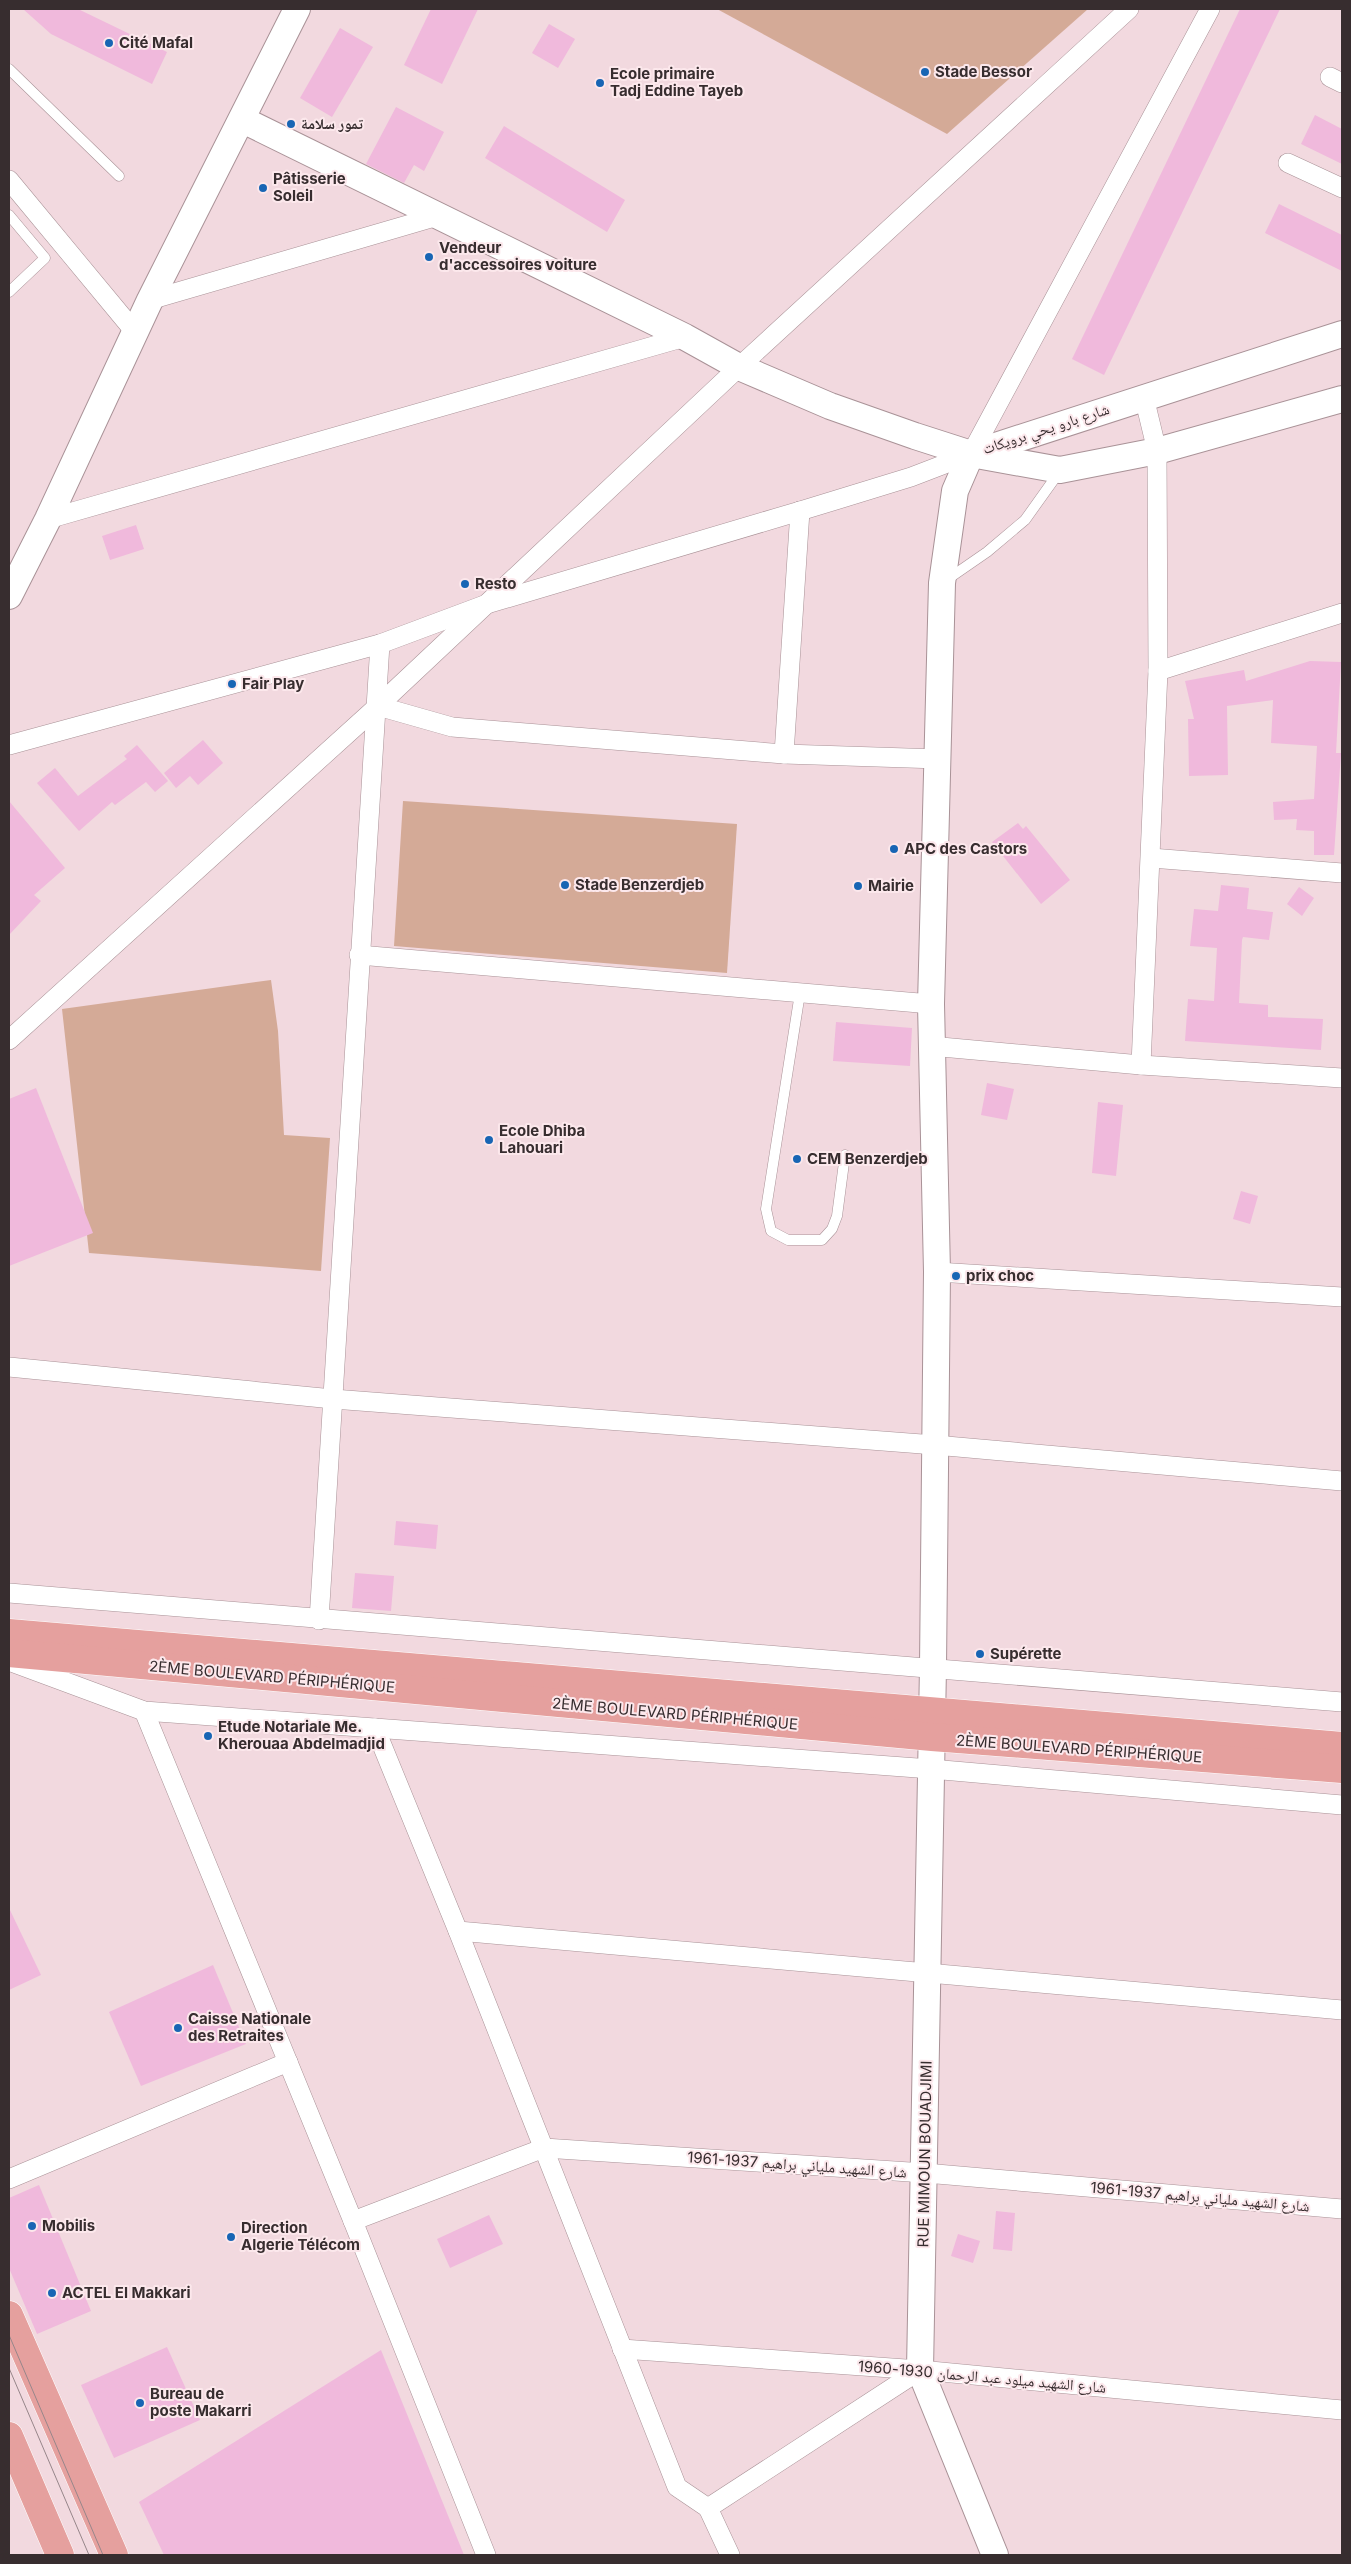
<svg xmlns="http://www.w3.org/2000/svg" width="1351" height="2564" viewBox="0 0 1351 2564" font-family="Inter,'Noto Naskh Arabic',sans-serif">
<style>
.green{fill:#d4aa97}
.building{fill:#f0b9dc}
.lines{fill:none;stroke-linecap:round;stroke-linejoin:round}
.lane-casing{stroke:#a99297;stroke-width:11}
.street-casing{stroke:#a99297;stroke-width:20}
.secondary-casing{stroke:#a99297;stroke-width:28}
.primary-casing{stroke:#fff;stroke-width:29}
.lane{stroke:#fff;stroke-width:10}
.street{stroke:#fff;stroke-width:19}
.secondary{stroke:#fff;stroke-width:26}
.primary{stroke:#e5a09e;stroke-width:28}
.tram{stroke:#97868a;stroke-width:1}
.poi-dot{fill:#1865b4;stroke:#fce8ec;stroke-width:2}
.labels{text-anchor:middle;stroke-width:4;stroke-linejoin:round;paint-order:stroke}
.poi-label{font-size:15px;font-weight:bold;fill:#372d2f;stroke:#fce8ec;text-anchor:start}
.street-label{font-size:15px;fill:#372d2f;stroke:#fce8ec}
</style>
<rect width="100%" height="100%" fill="#f2d9df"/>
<g class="green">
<polygon points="717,9 1088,9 947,134"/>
<polygon points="403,801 737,824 727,973 394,946"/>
<polygon points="271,980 278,1031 284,1135 330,1138 321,1271 89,1253 62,1009"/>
</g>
<g class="building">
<polygon points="23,9 78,9 167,52 152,84 51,34"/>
<polygon points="431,9 478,9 442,84 404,65"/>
<polygon points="1240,9 1280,9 1104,375 1072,359"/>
<polygon points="549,24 575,39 558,68 532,53"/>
<polygon points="340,28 373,47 332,117 300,98"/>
<polygon points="396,107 444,132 424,171 414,165 404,183 366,164"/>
<polygon points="1315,115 1342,129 1342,164 1301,144"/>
<polygon points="504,126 625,200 607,232 485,158"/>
<polygon points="1279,204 1342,235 1342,271 1265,233"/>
<polygon points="136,525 144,549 110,560 102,536"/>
<polygon points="1310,661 1341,662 1336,753 1341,753 1334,855 1314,855 1314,831 1296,830 1297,819 1274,820 1273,802 1314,799 1317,746 1271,743 1273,700 1227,706 1228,775 1189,776 1188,719 1194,719 1185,681 1244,670 1246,681"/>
<polygon points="203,740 223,763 198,785 190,776 176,788 164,773"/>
<polygon points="137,745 168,781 155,792 146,782 115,805 112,802 79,831 37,783 55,768 78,796 127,759 124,756"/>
<polygon points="9,801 65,868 34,895 41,901 9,935"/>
<polygon points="1018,823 1023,829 1026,826 1070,880 1041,904 992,842"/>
<polygon points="1221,885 1249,888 1247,909 1273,912 1269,940 1243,937 1242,940 1239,1003 1268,1005 1268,1017 1323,1019 1321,1050 1185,1041 1188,999 1214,1001 1217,948 1190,946 1194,909 1218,911"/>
<polygon points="1299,887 1314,898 1302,916 1287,904"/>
<polygon points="836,1022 912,1028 910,1066 833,1061"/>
<polygon points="987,1083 1014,1089 1007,1120 981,1115"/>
<polygon points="36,1088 93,1233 9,1266 9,1099"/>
<polygon points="1098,1102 1123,1105 1116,1176 1092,1173"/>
<polygon points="1241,1191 1258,1196 1250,1224 1233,1219"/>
<polygon points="396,1521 438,1525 436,1549 394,1545"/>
<polygon points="355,1573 394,1576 391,1611 352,1608"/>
<polygon points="9,1908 41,1975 9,1990"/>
<polygon points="213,1965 246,2044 141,2086 109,2012"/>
<polygon points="39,2185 91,2311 37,2334 9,2268 9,2198"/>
<polygon points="996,2211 1015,2213 1012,2251 993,2249"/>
<polygon points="489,2215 503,2244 450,2268 437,2239"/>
<polygon points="958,2234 980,2241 973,2263 951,2256"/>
<polygon points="167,2347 200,2420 114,2458 81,2385"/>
<polygon points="381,2350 464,2555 164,2555 139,2502"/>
</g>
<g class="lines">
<defs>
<g id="lane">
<polyline points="9,69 119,176"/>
<polyline points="9,215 45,258 9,292"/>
<polyline points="945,581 987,552 1025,520 1060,471"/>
<polyline points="800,993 766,1209 771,1231 788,1240 822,1240 832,1229 837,1216 845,1155"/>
</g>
<g id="street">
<polyline points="1330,77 1342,83"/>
<polyline points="1288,163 1342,188"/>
<polyline points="9,180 135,332"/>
<polyline points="150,300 438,216"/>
<polyline points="48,519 685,337"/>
<polyline points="1158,671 1342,613"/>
<polyline points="378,706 452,727 784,754 939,759"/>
<polyline points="9,745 380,644 487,604 800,511 911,477 971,454 1210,9"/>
<polyline points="784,754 800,511"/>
<polyline points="1151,858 1342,873"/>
<polyline points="359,955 931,1004"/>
<polyline points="9,1040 378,706 739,367 1129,9"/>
<polyline points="930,1046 1141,1065 1342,1078"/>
<polyline points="1141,1065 1158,671 1157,451 1144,397"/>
<polyline points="937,1272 1342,1297"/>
<polyline points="9,1367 333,1399 935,1445 1342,1481"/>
<polyline points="9,1593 1342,1702"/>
<polyline points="319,1620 380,644"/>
<polyline points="9,1661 144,1711 931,1769 1342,1805"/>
<polyline points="144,1711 353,2221 486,2555"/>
<polyline points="375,1728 458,1931 677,2487 708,2508"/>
<polyline points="458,1931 1342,2010"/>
<polyline points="9,2179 288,2062"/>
<polyline points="353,2221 544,2148 925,2173 1342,2209"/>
<polyline points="622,2349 920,2370 1342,2410"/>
<polyline points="708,2508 920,2370"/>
<polyline points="708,2508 730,2555"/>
</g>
<g id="secondary">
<polyline points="243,120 685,337 739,367 830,406 915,436 971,454 1060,470 1157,451 1342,399"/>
<polyline points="974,453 1342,334"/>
<polyline points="971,454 955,491 942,583 931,1004 937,1272 933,1667 920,2370 995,2555"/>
<polyline points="9,596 48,519 150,300 297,9"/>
</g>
<g id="primary">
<polyline points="9,1633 1342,1746"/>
<polyline points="9,1653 932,1737 1342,1769"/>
<polyline points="9,2315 114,2555"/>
<polyline points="9,2436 60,2555"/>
</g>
</defs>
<use href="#lane" class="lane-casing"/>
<use href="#street" class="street-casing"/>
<use href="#secondary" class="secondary-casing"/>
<use href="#primary" class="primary-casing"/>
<use href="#lane" class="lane"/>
<use href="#street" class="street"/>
<use href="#secondary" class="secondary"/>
<use href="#primary" class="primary"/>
<g class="tram">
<polyline points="9,2335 103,2555"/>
<polyline points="9,2368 89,2555"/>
</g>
</g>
<g class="poi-dot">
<circle cx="109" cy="43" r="5"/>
<circle cx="925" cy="72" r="5"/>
<circle cx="600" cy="83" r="5"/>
<circle cx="291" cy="124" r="5"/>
<circle cx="263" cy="188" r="5"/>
<circle cx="429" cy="257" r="5"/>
<circle cx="465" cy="584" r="5"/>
<circle cx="232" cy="684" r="5"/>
<circle cx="894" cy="849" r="5"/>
<circle cx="565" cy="885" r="5"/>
<circle cx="858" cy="886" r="5"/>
<circle cx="489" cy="1140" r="5"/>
<circle cx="797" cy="1159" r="5"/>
<circle cx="956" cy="1276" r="5"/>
<circle cx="980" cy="1654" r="5"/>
<circle cx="208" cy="1736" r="5"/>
<circle cx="178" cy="2028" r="5"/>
<circle cx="32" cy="2226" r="5"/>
<circle cx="231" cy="2237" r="5"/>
<circle cx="52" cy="2293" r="5"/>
<circle cx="140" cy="2403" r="5"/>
</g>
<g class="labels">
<g class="poi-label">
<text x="119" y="48">Cité Mafal</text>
<text x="935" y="77">Stade Bessor</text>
<text x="610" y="79">Ecole primaire<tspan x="610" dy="17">Tadj Eddine Tayeb</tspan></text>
<text x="301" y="129">تمور سلامة</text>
<text x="273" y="184">Pâtisserie<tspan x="273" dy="17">Soleil</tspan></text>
<text x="439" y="253">Vendeur<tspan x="439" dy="17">d'accessoires voiture</tspan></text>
<text x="475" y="589">Resto</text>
<text x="242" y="689">Fair Play</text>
<text x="904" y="854">APC des Castors</text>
<text x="575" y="890">Stade Benzerdjeb</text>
<text x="868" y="891">Mairie</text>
<text x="499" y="1136">Ecole Dhiba<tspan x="499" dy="17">Lahouari</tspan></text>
<text x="807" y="1164">CEM Benzerdjeb</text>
<text x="966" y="1281">prix choc</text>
<text x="990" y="1659">Supérette</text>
<text x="218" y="1732">Etude Notariale Me.<tspan x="218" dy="17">Kherouaa Abdelmadjid</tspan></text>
<text x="188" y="2024">Caisse Nationale<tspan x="188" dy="17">des Retraites</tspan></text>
<text x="42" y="2231">Mobilis</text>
<text x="241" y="2233">Direction<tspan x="241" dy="17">Algerie Télécom</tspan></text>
<text x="62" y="2298">ACTEL El Makkari</text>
<text x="150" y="2399">Bureau de<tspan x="150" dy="17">poste Makarri</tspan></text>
</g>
<g class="street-label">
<text transform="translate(1046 429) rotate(-18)" y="5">شارع بارو يحي برويكات</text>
<text transform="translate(272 1677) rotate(5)" y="5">2ÈME BOULEVARD PÉRIPHÉRIQUE</text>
<text transform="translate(675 1714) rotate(5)" y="5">2ÈME BOULEVARD PÉRIPHÉRIQUE</text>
<text transform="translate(1079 1749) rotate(4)" y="5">2ÈME BOULEVARD PÉRIPHÉRIQUE</text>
<text transform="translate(925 2154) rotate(-89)" y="5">RUE MIMOUN BOUADJIMI</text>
<text transform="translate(797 2165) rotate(4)" y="5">شارع الشهيد ملياني براهيم 1937-1961</text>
<text transform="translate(1200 2197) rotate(5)" y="5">شارع الشهيد ملياني براهيم 1937-1961</text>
<text transform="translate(982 2377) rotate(5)" y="5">شارع الشهيد ميلود عبد الرحمان 1930-1960</text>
</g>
</g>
<rect width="1351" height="2564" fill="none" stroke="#372d2f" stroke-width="20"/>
</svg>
